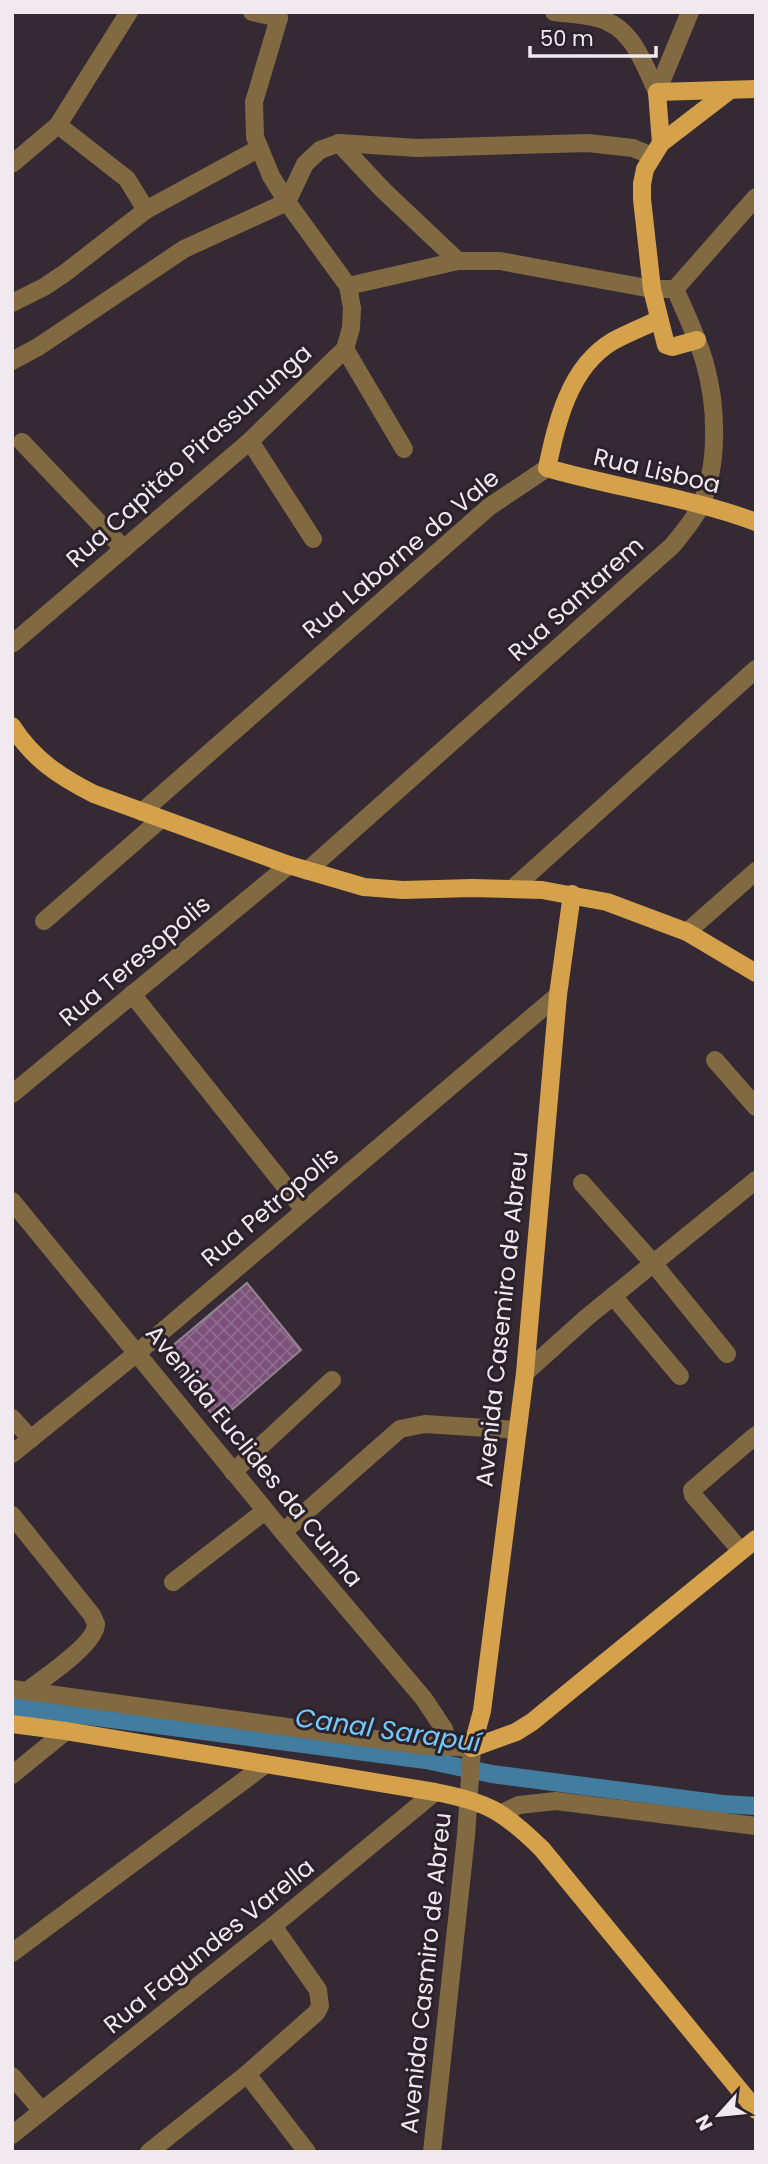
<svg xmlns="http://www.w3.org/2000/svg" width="768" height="2164" viewBox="0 0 768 2164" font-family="Poppins,sans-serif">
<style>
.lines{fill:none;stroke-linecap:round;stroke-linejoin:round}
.canal{stroke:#427c9f;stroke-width:18}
.building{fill:url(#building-cross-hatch);stroke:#90848f;stroke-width:2}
.minor{stroke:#816942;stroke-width:18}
.major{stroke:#d5a24b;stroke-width:18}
.labels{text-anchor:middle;stroke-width:6;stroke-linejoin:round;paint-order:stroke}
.street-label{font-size:24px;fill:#f0e9ef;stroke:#2b212a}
.water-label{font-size:26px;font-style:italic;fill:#73c9fc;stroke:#2b212a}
</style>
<defs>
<pattern id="building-cross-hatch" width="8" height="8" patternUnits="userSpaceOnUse" patternTransform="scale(1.75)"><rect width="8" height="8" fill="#7c527b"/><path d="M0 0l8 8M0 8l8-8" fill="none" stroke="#8f6b8e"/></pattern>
</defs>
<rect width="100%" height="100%" fill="#352a34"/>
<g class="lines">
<polyline class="canal" points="12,1706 426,1760 492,1774 723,1804 756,1806"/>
</g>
<polygon class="building" points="247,1283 301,1350 218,1422 164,1353"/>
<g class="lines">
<g class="minor">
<polyline points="252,12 279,18"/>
<path d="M554,12c14,2 29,2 43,6 35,8 46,44 60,74"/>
<polyline points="657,92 690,12"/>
<polyline points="58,125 127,179 146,210"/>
<polyline points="339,143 383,190 458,261"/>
<polyline points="12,164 58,125 129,12"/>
<polyline points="348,286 458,261 500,261 652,289 675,289"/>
<polyline points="675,289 756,197"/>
<polyline points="12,303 44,287 65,273 146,210 258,149"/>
<polyline points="345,349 404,449"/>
<polyline points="12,361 38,347 184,249 287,202 305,164 320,150 339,143 418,148 588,143 633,148 652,156"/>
<polyline points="250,441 313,539"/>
<polyline points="22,442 124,549"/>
<polyline points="12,644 250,441 345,349 351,328 352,308 348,286 287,202 271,176 255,137 254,102 279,18"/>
<polyline points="142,812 489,507 547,468"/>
<path d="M307,871l365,-325c10,-12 21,-25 28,-39 19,-41 17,-101 5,-143 -7,-26 -19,-50 -30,-75"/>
<polyline points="512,889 756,669"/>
<polyline points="44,921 161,819"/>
<polyline points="687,932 756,871"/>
<polyline points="132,994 304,1210"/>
<polyline points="715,1060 756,1107"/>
<polyline points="12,1094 289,865"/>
<polyline points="582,1183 653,1263 727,1354"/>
<polyline points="12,1201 283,1532 424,1699 444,1729 449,1747"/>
<polyline points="613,1296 680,1376"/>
<polyline points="525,1373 586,1318 756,1180"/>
<polyline points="12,1418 31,1439"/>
<polyline points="12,1454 137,1353 558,995"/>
<polyline points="233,1472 332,1380"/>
<path d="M12,1515l80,100 4,9c0,20 -52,54 -68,66"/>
<polyline points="283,1532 400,1429 425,1424 517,1430"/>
<polyline points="741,1551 693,1495 692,1490 756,1435"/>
<polyline points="173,1582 265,1511"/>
<polyline points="12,1689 418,1745 472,1748 466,1836 432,2152"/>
<polyline points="12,1775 66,1731"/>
<polyline points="502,1813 519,1805 556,1801 756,1826"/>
<polyline points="12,1953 266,1764"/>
<polyline points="247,2074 307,2152"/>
<polyline points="12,2076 42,2111"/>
<polyline points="12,2135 273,1926 435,1792"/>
<polyline points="149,2152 247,2074 316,2013 320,2006 318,1990 273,1926"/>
</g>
<g class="major">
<polyline points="661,143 657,92 756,89"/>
<path d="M658,320c-15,7 -30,13 -45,21 -44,26 -56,81 -66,127 69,20 142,29 209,54"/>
<polyline points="697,340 672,347 666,345 652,289 642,199 642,184 645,169 661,143 730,90"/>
<path d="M12,726c21,33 48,51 82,68l195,71 75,22 39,3 69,-2 70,2 65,12 80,30 69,41"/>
<path d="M12,1724l54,7 369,61c53,10 68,19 107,57l214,261"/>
<polyline points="472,1748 482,1711 525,1373 558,995 572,894"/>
<polyline points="472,1748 516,1732 532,1722 756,1539"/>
</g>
</g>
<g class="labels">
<g class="street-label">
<text transform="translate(189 456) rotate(-42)" y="8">Rua Capitão Pirassununga</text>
<text transform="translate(657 471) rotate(13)" y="8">Rua Lisboa</text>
<text transform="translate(401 554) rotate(-40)" y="8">Rua Laborne do Vale</text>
<text transform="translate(576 599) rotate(-42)" y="8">Rua Santarem</text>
<text transform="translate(135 961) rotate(-40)" y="8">Rua Teresopolis</text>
<text transform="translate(270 1207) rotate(-40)" y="8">Rua Petropolis</text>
<text transform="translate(502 1319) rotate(-84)" y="8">Avenida Casemiro de Abreu</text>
<text transform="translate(254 1456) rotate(51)" y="8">Avenida Euclides da Cunha</text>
<text transform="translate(209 1946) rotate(-39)" y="8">Rua Fagundes Varella</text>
<text transform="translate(426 1973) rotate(-84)" y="8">Avenida Casmiro de Abreu</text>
</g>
<g class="water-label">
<text transform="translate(388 1730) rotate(8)" y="9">Canal Sarapuí</text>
</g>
</g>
<rect width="768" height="2164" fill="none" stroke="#f0e9ef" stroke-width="28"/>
<g transform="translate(719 2115) rotate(243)" stroke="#2b212a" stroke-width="5" paint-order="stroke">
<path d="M0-5L12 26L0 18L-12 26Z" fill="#f0e9ef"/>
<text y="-10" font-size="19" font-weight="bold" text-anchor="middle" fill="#f0e9ef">N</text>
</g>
<path d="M530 46v10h126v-10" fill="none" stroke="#f0e9ef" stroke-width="3.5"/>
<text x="540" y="46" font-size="21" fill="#f0e9ef" stroke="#2b212a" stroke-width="5" paint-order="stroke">50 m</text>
</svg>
